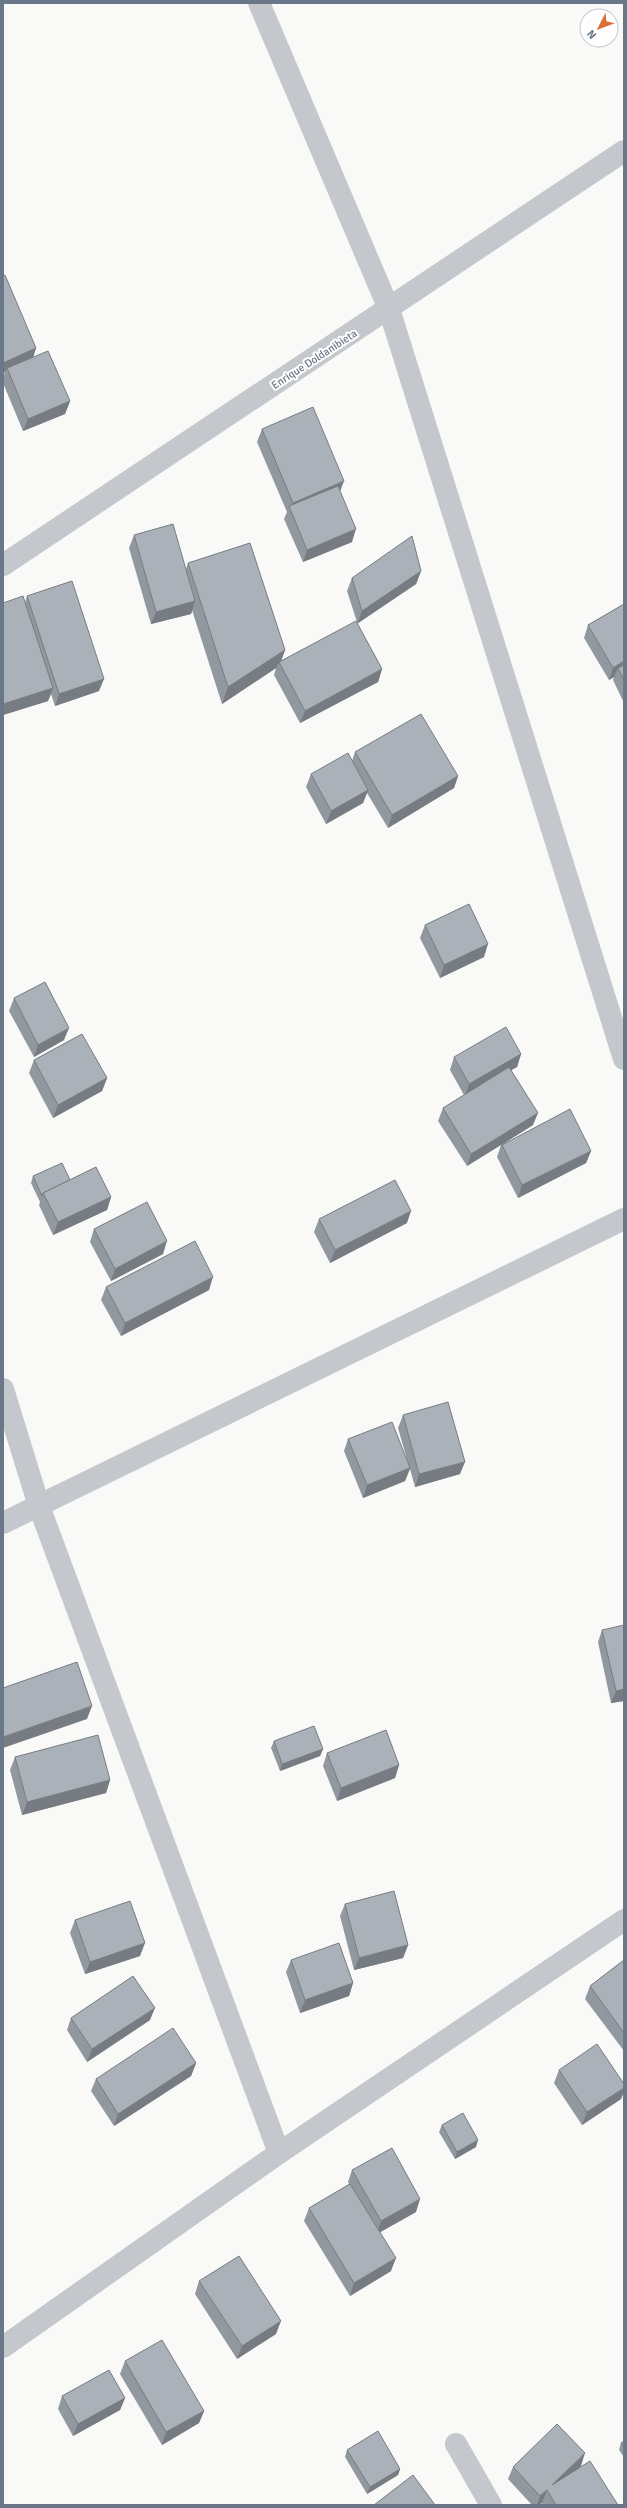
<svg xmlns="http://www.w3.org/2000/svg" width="627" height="2508" viewBox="0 0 627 2508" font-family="Signika,sans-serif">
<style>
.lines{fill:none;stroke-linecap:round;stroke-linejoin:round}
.minor{stroke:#c4c7cb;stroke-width:22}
.wall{fill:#92989f}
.shaded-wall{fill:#777c82}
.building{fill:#aab1b9;stroke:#777c82}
.labels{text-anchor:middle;stroke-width:4;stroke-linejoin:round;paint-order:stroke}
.street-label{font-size:11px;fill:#6a7788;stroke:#fff}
</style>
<rect width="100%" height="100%" fill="#f9faf8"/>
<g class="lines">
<g class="minor">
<polyline points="259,3 389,309 624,1059"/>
<polyline points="3,565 624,151"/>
<polyline points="3,1389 39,1506 279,2153"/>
<polyline points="3,1523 624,1219"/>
<polyline points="3,2347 279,2153 624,1920"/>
<polyline points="456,2444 491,2505"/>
</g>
</g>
<g class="wall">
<polygon points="3,276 36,348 33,357 70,401 65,414 23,431 3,383 3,378 5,372 3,373"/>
<polygon points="262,429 340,492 352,542 303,562 284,519 287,512 257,442"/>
<polygon points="134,535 186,569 188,563 285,650 281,661 357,622 347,591 352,578 421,571 416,584 357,623 382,669 378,682 300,723 274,675 276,668 222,704 192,610 191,614 151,624 129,548"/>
<polygon points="27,596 99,691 55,706 51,694 48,701 3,715 3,603 25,603"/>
<polygon points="624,604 624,703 613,680 614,677 609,680 584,638 588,625"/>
<polygon points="355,752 458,776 454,788 388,828 367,793 363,803 326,824 306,787 311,774 352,761"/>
<polygon points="425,925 484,957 440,978 420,938"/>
<polygon points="14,998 64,1040 34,1057 9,1011"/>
<polygon points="521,1054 517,1067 511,1070 533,1125 505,1143 591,1151 586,1163 518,1198 497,1157 501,1145 467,1166 438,1121 443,1108 464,1095 450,1070 454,1057"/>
<polygon points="34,1060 107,1078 102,1091 53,1118 29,1073"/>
<polygon points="33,1176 70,1180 111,1197 107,1210 53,1235 39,1205 40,1202 31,1183"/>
<polygon points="319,1219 407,1223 330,1263 314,1232"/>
<polygon points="94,1229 163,1254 111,1281 90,1242"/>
<polygon points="106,1287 209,1290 121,1336 101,1300"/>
<polygon points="403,1415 460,1474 415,1487 410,1469 405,1481 363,1498 344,1451 348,1439 408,1463 398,1428"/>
<polygon points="602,1630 624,1701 611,1703 598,1642"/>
<polygon points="274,1741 323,1749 320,1756 280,1771 271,1748"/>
<polygon points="327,1753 399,1765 395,1778 337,1801 323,1766"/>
<polygon points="15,1757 110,1780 106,1793 22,1815 10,1770"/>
<polygon points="345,1904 408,1945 403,1958 354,1970 340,1916"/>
<polygon points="75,1920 140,1956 85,1974 70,1933"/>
<polygon points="291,1960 353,1983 349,1996 300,2013 286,1972"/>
<polygon points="624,1960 624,2051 585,1999 590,1986"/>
<polygon points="71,2018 150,2020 87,2062 67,2030"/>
<polygon points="196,2063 191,2076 114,2126 91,2091 96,2079"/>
<polygon points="559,2070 624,2084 624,2091 621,2099 582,2125 554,2083"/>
<polygon points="442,2125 476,2147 455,2159 439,2132"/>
<polygon points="352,2170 416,2212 380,2232 391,2271 350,2296 304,2221 309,2208 349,2184 348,2182"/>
<polygon points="199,2281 276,2334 237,2359 195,2294"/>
<polygon points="125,2361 204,2411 199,2423 162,2445 120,2374"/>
<polygon points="62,2396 125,2398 120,2410 73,2436 58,2409"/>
<polygon points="624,2441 624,2457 619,2450 621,2443"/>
<polygon points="347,2450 400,2469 398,2475 367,2494 345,2457"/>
<polygon points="581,2466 578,2468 617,2505 543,2505 542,2503 539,2505 532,2505 508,2479 513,2467"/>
</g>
<g class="shaded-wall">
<polygon points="36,348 32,361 7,368 5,372 3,373 3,363"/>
<polygon points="70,401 65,414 23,431 28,419"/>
<polygon points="344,481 339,494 290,509 293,503"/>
<polygon points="356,529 352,542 303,562 307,550"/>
<polygon points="421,571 416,584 357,624 362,611"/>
<polygon points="195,601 191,614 151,624 156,612"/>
<polygon points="285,650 280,664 279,662 276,668 222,704 228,687"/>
<polygon points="624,661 624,671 618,668 614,677 609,680 613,668"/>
<polygon points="382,669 378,682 300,723 305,711"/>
<polygon points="104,679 99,691 55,706 59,694"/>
<polygon points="53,688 48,701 3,715 3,704"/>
<polygon points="458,776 454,788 388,828 392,815"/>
<polygon points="368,790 363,803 326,824 331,811"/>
<polygon points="488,944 484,957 440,978 444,965"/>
<polygon points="69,1028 64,1040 34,1057 38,1045"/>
<polygon points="521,1054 517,1067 465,1096 469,1084"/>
<polygon points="107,1078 102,1091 53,1118 58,1105"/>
<polygon points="538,1113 533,1125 467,1166 471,1154"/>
<polygon points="591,1151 586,1163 518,1198 522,1185"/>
<polygon points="111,1197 107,1210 53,1235 58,1222"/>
<polygon points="411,1211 407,1223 330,1263 335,1250"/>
<polygon points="167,1241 163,1254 111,1281 115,1269"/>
<polygon points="213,1277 209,1290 121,1336 125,1323"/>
<polygon points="465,1462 460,1474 415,1487 419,1474"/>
<polygon points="410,1468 405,1481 363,1498 367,1485"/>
<polygon points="624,1689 624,1701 611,1703 616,1691"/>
<polygon points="92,1706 87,1719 3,1748 3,1737"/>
<polygon points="323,1749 320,1756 280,1771 282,1764"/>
<polygon points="399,1765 395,1778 337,1801 341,1788"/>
<polygon points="110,1780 106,1793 22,1815 27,1802"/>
<polygon points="145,1943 140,1956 85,1974 90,1962"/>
<polygon points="408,1945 403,1958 354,1970 359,1958"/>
<polygon points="353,1983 349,1996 300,2013 305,2000"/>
<polygon points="155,2008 150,2020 87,2062 92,2049"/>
<polygon points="196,2063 191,2076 114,2126 118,2114"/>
<polygon points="624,2088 624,2091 621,2099 582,2125 587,2112"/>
<polygon points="478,2140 476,2147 455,2159 457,2152"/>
<polygon points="420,2199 416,2212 377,2234 381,2221"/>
<polygon points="396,2258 391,2271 350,2296 354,2283"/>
<polygon points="281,2321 276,2334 237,2359 242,2346"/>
<polygon points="125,2398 120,2410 73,2436 78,2424"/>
<polygon points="204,2411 199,2423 162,2445 166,2432"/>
<polygon points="585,2453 581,2466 550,2495 552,2485"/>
<polygon points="400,2469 398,2475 367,2494 370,2487"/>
<polygon points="547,2490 542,2503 539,2505 537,2505 540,2496"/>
</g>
<g class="building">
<polygon points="5,275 36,348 3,363 3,276"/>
<polygon points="48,351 70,401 28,419 7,368"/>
<polygon points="313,407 344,481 293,503 262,429"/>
<polygon points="338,486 356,529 307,550 289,506"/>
<polygon points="173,524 195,601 156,612 134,535"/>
<polygon points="412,536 421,571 362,611 352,578"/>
<polygon points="250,543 285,650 228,687 188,563"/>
<polygon points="72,581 104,679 59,694 27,596"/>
<polygon points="23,596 53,688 3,704 3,603"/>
<polygon points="624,604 624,661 613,668 588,625"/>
<polygon points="356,621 382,669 305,711 279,662"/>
<polygon points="624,665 624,680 618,668"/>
<polygon points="421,714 458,776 392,815 355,752"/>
<polygon points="348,753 368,790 331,811 311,774"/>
<polygon points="469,904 488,944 444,965 425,925"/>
<polygon points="45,982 69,1028 38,1045 14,998"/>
<polygon points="506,1027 521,1054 469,1084 454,1057"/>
<polygon points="82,1034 107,1078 58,1105 34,1060"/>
<polygon points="509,1067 538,1113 471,1154 443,1108"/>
<polygon points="570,1109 591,1151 522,1185 502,1145"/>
<polygon points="62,1163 70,1180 43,1193 42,1196 33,1176"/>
<polygon points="96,1167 111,1197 58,1222 43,1193"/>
<polygon points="395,1180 411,1211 335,1250 319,1219"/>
<polygon points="147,1202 167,1241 115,1269 94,1229"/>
<polygon points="195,1241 213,1277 125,1323 106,1287"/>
<polygon points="448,1402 465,1462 419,1474 403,1415"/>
<polygon points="392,1422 410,1468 367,1485 348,1439"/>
<polygon points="624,1625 624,1689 616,1691 602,1630"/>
<polygon points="77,1662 92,1706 3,1737 3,1688"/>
<polygon points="314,1726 323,1749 282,1764 274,1741"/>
<polygon points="386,1730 399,1765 341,1788 327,1753"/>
<polygon points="98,1735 110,1780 27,1802 15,1757"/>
<polygon points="394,1891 408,1945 359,1958 345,1904"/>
<polygon points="130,1901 145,1943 90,1962 75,1920"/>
<polygon points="339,1943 353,1983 305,2000 291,1960"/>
<polygon points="624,1960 624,2033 590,1986"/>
<polygon points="133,1976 155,2008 92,2049 71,2018"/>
<polygon points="173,2028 196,2063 118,2114 96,2079"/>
<polygon points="597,2044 624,2084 624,2088 587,2112 559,2070"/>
<polygon points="463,2113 478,2140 457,2152 442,2125"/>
<polygon points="392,2148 420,2199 381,2221 352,2170"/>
<polygon points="350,2184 396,2258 354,2283 309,2208"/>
<polygon points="239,2256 281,2321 242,2346 199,2281"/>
<polygon points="162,2340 204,2411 166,2432 125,2361"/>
<polygon points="109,2370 125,2398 78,2424 62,2396"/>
<polygon points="557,2424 585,2453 552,2485 590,2461 618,2505 556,2505 547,2490 540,2496 513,2467"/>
<polygon points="378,2431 400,2469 370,2487 347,2450"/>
<polygon points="624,2441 624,2447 621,2443"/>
<polygon points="413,2475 435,2505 374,2505"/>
</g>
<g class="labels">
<g class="street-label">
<text transform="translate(314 359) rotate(-33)" y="4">Enrique Doldanibieta</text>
</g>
</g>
<rect width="627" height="2508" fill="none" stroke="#6a7788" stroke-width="8"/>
<g transform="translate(599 28) rotate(228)"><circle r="19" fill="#ffffff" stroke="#c3c9cf"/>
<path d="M0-3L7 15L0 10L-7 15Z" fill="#dd6e34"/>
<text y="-6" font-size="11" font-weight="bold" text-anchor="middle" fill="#6a7788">N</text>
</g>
</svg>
